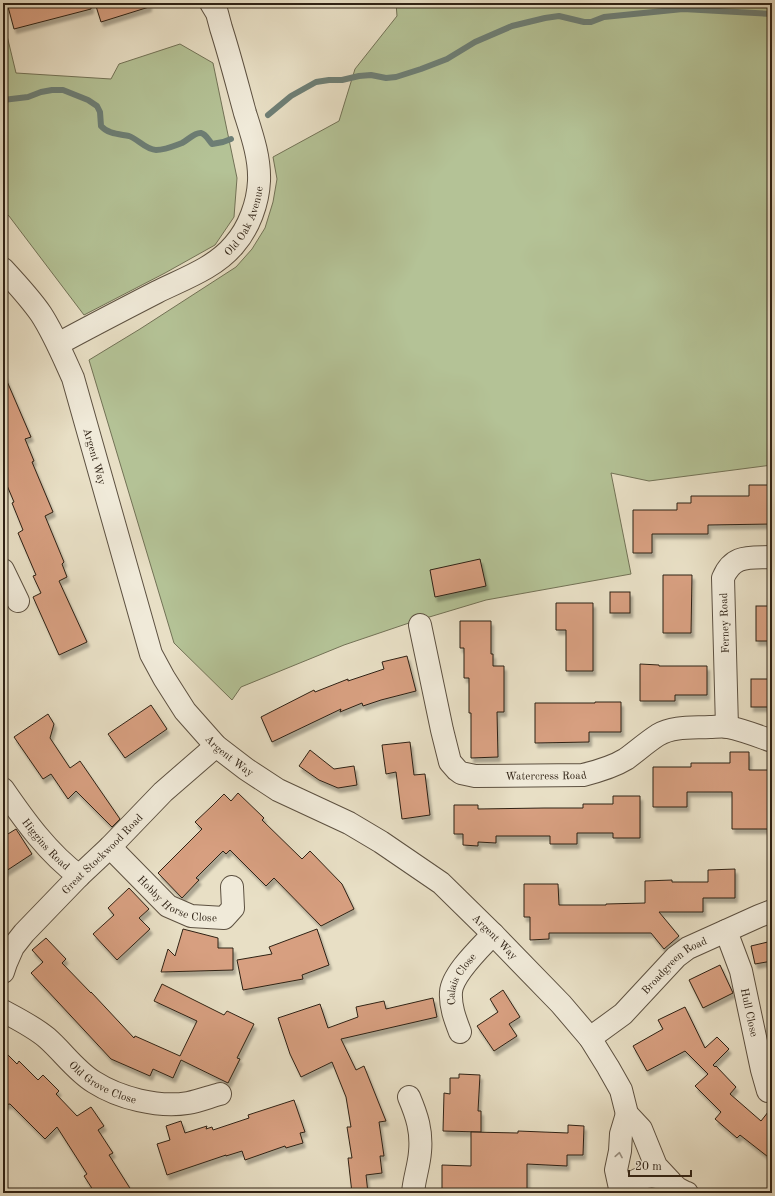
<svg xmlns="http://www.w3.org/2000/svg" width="775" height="1196" viewBox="0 0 775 1196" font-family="'Old Standard TT',serif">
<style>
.green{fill:#b4c296;stroke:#727256}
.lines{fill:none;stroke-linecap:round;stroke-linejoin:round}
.stream{stroke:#6d7e75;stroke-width:6}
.building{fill:#d79f80;stroke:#2f2215;filter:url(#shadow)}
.minor-casing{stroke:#5d5141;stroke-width:24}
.minor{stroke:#f0ead9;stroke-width:22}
.oneway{stroke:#999081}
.labels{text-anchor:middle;stroke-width:3.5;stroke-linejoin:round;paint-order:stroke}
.street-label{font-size:11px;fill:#2f2215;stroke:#f0ead9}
</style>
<defs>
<filter id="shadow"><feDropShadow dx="2.5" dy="4.5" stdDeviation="1" flood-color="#0004"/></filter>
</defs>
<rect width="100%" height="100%" fill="#e8dfc5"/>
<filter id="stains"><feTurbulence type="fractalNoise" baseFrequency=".005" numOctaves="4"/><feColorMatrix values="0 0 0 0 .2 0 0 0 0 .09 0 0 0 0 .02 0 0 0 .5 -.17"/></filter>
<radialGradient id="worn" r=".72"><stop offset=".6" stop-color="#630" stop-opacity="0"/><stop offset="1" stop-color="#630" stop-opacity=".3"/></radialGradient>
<g class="green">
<polygon points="396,3 772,3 772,465 649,481 611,473 631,574 486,600 406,624 344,645 241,687 232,700 174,643 89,360 140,329 236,267 252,249 265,228 273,202 277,179 273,157 339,121 355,69 397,16"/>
<polygon points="3,19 16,73 111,79 119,64 180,44 213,63 237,178 234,217 215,245 165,273 84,315 9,216 3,211"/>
</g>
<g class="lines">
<g class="stream">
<path d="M3,100l25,-3 13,-5 11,-2h11l25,10 9,6 3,6 1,14c7,8 18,8 28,10 9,3 17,14 27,14 9,0 18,-4 26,-7 6,-3 13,-11 19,-10 5,1 8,8 11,11l11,-2 8,-3"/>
<polyline points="268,115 291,96 316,82 329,80 342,80 359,76 371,75 386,78 396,77 421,69 447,59 475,42 512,26 545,18 559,16 584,22 591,22 604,17 683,9 772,14"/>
</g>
</g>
<g class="building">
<polygon points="7,3 91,3 91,9 14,29"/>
<polygon points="95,3 149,3 149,7 101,22"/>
<polygon points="3,372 31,437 25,439 34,461 32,462 53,512 45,516 64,562 62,564 67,577 59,581 87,642 59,655 33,597 41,593 33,576 36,575 18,533 23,530 12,503 14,502 3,476"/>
<polygon points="749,485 772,485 772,524 708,525 708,534 652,534 652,553 633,553 633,510 677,510 677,503 691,503 691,496 749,496"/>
<polygon points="480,559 486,586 435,597 430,570"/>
<polygon points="663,575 692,575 691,633 663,633"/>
<rect x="610" y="592" width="20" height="21"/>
<polygon points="556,603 593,603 593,671 566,671 566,630 556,630"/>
<rect x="756" y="606" width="16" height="35"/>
<polygon points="460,621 491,621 491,654 493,654 493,666 504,666 504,712 497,712 498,757 471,758 471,713 469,713 469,678 464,678 464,648 460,648"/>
<polygon points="407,656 416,691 381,700 363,706 362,703 340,712 341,709 272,742 261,717 314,690 315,692 348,679 348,681 384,669 382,662"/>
<polygon points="640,664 659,665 659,666 707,666 707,695 675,695 675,701 640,701"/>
<rect x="751" y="679" width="21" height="28"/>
<polygon points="595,702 621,702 621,732 589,732 589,742 535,743 535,703 595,703"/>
<polygon points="151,705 167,729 125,758 108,734"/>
<polygon points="48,714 54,724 50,738 70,768 80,761 120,819 112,827 76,791 68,799 51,774 43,779 14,737"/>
<polygon points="410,742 414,775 425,774 430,815 402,819 396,772 386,774 382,745"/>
<polygon points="310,750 334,769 354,766 357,785 338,788 319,780 299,766"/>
<polygon points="730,752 749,752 749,770 772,770 772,829 732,829 732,792 687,792 687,807 653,807 653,767 691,767 691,763 730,763"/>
<polygon points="238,793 264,818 262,820 302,859 310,851 342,884 354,909 321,926 274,878 266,886 230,850 226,854 223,851 196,878 199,880 182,898 158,873 202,829 195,822 212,806 224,794 231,801"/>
<polygon points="613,796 640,796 640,838 613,838 613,833 577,833 577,844 550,844 550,836 496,836 496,843 478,842 478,846 463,845 463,834 454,834 454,805 478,805 478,809 544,808 583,808 583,804 613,804"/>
<polygon points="16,829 32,854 3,873 3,837"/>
<polygon points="735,869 735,898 703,898 703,912 659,912 679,936 664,949 651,933 549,933 549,939 530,940 530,917 524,917 524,884 558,884 559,905 606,905 606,904 645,903 645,881 672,880 672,882 708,882 708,870"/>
<polygon points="129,888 149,909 139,918 150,929 117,960 93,934 114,915 108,908"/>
<polygon points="183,929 218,938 218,948 233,948 233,970 161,972 168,949 175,956"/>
<polygon points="317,929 329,965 302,975 303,979 243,990 237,960 272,954 269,947"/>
<polygon points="46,938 66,959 62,963 91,993 91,992 134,1038 135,1036 180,1056 197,1021 154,1001 162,984 224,1015 227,1011 254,1024 237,1058 240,1059 228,1083 181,1060 173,1078 153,1069 150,1076 111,1059 31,973 43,962 32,950"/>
<polygon points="772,941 772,961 755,964 751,946"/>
<polygon points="720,965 733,993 703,1008 689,980"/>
<polygon points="503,990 520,1017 509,1024 517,1036 494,1051 477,1026 498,1012 490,999"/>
<polygon points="433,998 437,1017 341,1039 356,1070 364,1066 386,1121 379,1122 384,1156 380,1156 382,1173 366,1175 368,1193 352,1193 348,1158 352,1158 347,1127 351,1127 346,1097 332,1062 301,1077 290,1054 278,1018 320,1004 328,1028 358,1017 356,1007 384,1001 386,1009"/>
<polygon points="685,1007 705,1048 717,1037 729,1049 713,1065 715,1067 716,1066 736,1087 730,1094 761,1121 772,1107 772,1160 740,1135 737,1138 715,1119 721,1112 695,1086 708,1074 685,1051 647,1071 633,1046 663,1029 658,1020"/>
<polygon points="3,1050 17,1064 19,1061 38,1080 43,1075 59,1091 56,1094 77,1116 91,1107 104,1126 98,1130 113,1153 109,1155 133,1193 95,1193 84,1176 87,1174 57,1127 45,1139 10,1104 3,1105"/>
<polygon points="459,1074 480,1075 478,1111 481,1111 481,1132 443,1131 444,1093 450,1094 450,1078 459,1078"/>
<polygon points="294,1100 305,1132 300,1133 303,1143 286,1148 285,1146 245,1160 242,1151 226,1156 226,1155 167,1175 157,1144 170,1140 166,1126 181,1121 185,1133 207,1126 206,1129 212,1127 213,1130 249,1118 248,1115"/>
<polygon points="568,1125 584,1126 583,1155 567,1155 567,1166 527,1164 527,1193 442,1193 442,1165 471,1166 471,1132 518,1133 518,1131 568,1133"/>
</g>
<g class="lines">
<defs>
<g id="minor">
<path id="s1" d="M3,269c13,14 27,29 38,45 13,20 22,42 32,64l78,276 13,24 21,33 31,35 30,23 32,21 71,33 32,19 60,41 52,51 68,70 29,34 18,29 13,23 6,24 14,15 15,37 14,15"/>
<path id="s2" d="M58,344c33,-18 66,-35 99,-52 26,-13 58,-24 77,-47 15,-17 24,-42 25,-64 1,-23 -7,-46 -14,-68 -8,-29 -15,-57 -24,-85l-4,-15 -6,-10"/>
<polyline points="3,570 18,601"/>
<path id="s3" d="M420,625l22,105 8,32 7,8 4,3 14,3 108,-1c16,-4 30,-8 43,-16 11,-8 21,-17 32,-24 15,-9 35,-7 52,-8 5,0 12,-1 18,0 15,3 30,9 44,14"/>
<path d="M727,727l-4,-149c10,-24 26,-20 49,-21"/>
<path id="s4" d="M3,789c22,32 45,64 76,87"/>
<path id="s5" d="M110,847l58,59 23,10 33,2 9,-10 -1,-21"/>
<path id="s6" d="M726,931l15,40 21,99 6,21 4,-1"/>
<path id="s7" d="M3,972l3,-9 7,-16 11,-14 55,-57 31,-29 53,-55 53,-46"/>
<path id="s8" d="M3,1011c15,8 31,16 44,27 16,14 29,33 47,44 25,16 64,26 94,21 11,-2 21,-6 32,-9"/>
<path id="s9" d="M460,1032c-5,-13 -10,-26 -9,-40 1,-18 29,-44 42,-58"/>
<path id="s10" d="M590,1038l33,-24 53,-57 12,-9 71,-32 13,-5"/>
<path d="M409,1097c8,19 13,34 11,55 -1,14 -6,27 -7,41"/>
<polyline points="621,1193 616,1170 620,1151 621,1134 627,1114"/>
<path d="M622,1193c12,-15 28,-22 47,-12 3,2 6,5 9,8 3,1 6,3 9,4"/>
</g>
</defs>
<use href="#minor" class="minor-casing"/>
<use href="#minor" class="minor"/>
</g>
<defs><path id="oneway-chevron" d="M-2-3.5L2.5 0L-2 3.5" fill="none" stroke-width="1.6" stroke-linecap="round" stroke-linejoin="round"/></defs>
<use class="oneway" href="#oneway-chevron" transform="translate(619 1155) rotate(-80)"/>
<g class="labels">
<g class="street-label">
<text dy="4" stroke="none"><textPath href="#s2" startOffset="229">Old Oak Avenue</textPath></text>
<text dy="4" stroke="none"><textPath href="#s1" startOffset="212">Argent Way</textPath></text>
<text transform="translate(724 623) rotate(-92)" y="4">Ferney Road</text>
<text dy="4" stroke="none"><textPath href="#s1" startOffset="547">Argent Way</textPath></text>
<text dy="4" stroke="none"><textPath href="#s3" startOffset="241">Watercress Road</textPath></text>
<text dy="4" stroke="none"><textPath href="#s4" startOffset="70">Higgins Road</textPath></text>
<text dy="4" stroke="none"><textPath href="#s7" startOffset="156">Great Stockwood Road</textPath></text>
<text dy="4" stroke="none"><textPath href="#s5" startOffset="88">Hobby Horse Close</textPath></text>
<text dy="4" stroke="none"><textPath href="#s1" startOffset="871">Argent Way</textPath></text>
<text dy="4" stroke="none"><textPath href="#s10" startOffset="112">Broadgreen Road</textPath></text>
<text dy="4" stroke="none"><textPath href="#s9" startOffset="57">Calais Close</textPath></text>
<text dy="4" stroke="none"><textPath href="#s6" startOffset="85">Hull Close</textPath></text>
<text dy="4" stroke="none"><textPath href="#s8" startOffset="124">Old Grove Close</textPath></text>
</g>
</g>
<rect width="775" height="1196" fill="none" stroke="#e8dfc5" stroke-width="16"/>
<rect x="4" y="4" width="767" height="1188" fill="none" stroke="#2f2215" stroke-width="2"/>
<rect x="8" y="8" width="759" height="1180" fill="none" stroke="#2f2215"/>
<path d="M629 1170v6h62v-6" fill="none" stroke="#2f2215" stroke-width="2"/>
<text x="635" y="1170" font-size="12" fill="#2f2215" stroke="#f0ead9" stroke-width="3" paint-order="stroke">20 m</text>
<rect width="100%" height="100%" filter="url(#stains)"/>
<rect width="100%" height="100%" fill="url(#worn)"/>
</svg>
